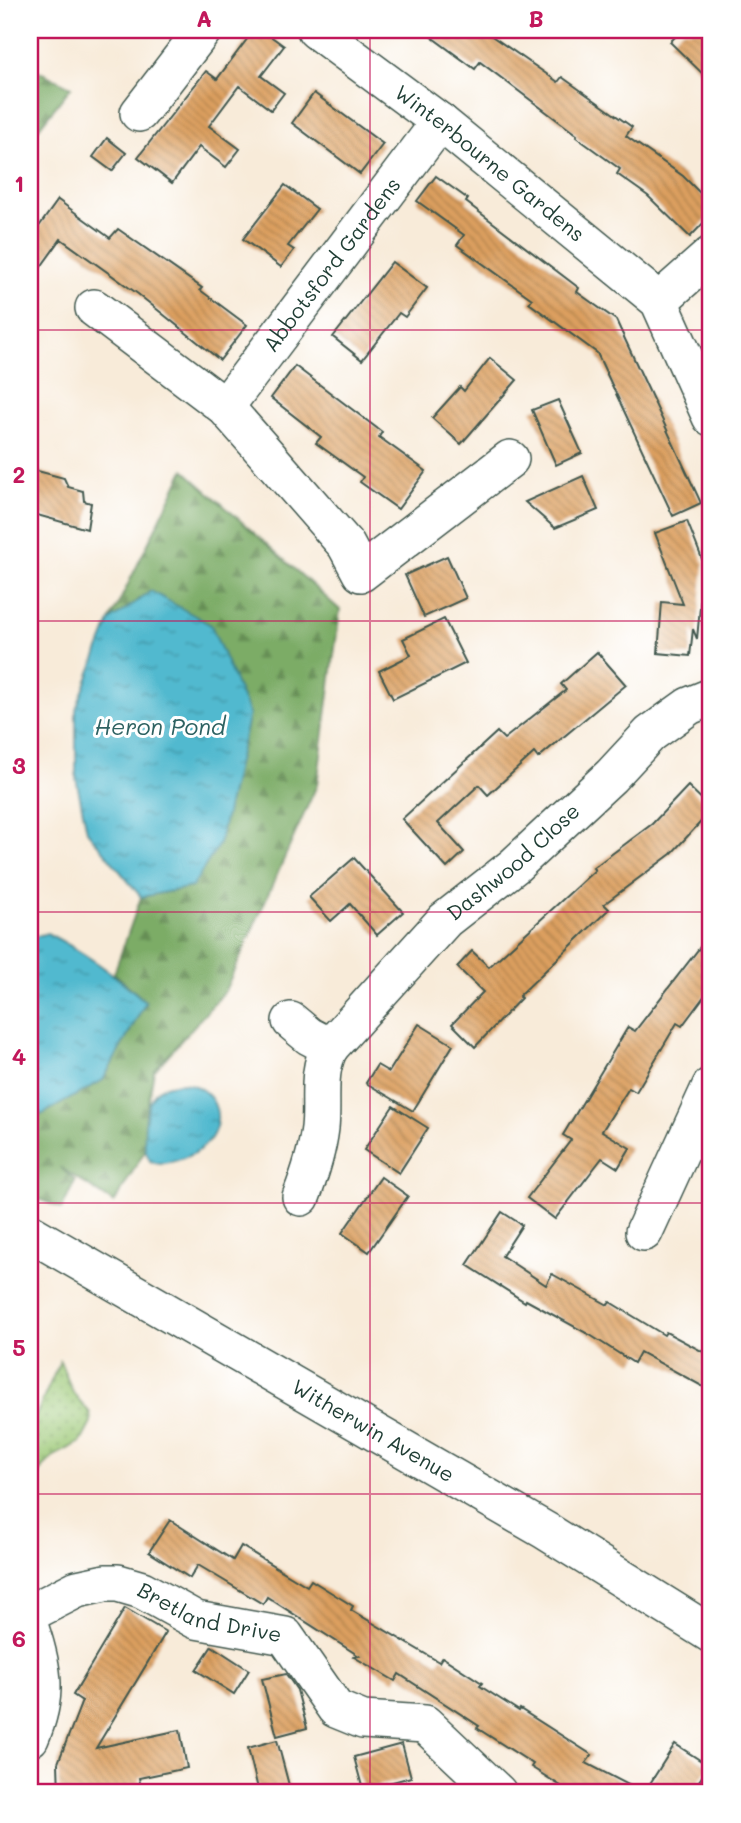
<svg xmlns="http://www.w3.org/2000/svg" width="741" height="1823" viewBox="0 0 741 1823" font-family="Mali,sans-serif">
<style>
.forest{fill:url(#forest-firs);stroke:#4e744d;stroke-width:2}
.park{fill:url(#park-dots);stroke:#5d8254;stroke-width:2}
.water{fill:url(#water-ripples);stroke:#387b82;stroke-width:2}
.building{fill:url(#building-back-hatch)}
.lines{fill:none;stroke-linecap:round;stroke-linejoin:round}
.minor-casing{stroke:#40574d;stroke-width:40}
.minor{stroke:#fff;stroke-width:37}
.grid{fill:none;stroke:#c2185b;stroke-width:2;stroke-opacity:0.55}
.labels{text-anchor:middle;stroke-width:6;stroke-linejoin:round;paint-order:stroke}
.street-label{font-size:21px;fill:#1f3d34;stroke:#fff}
.water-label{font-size:23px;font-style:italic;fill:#2e6262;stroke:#fff}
.neatline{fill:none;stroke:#c2185b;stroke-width:2.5}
.grid-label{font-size:23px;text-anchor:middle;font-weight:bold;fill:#c2185b}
</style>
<defs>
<pattern id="forest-firs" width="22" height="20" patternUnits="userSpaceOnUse" patternTransform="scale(1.75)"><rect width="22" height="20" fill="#7cac66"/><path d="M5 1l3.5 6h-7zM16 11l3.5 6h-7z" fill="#658d55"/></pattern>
<pattern id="park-dots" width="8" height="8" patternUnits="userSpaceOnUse" patternTransform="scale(1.75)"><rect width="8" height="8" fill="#9bc875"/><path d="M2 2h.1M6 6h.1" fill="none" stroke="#7ea461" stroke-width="1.8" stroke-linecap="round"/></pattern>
<pattern id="water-ripples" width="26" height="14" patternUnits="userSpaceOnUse" patternTransform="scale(1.75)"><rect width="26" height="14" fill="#51b9cf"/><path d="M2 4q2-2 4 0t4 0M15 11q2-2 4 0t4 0" fill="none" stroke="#4398a9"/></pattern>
<pattern id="building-back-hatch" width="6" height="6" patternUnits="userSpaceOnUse" patternTransform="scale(1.75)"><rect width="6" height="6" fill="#dc9f5e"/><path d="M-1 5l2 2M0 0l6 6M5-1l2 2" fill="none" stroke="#b2834e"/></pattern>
</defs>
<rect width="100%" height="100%" fill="#fff"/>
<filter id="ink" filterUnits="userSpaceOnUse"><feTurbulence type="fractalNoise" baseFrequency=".0143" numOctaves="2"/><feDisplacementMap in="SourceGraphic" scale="14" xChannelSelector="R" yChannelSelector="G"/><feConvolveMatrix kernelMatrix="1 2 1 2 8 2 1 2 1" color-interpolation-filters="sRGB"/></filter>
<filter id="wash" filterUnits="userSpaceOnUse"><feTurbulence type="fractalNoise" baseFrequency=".00686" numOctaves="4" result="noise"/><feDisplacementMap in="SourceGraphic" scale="28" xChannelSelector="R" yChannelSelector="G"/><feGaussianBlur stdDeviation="1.57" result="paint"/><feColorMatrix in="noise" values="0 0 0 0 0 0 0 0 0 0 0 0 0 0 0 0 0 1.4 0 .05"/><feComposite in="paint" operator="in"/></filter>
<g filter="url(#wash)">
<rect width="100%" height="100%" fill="#f8ebd9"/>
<g class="forest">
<polygon points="30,67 71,87 30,139"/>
<polygon points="184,470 340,610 317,785 225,991 154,1071 146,1114 146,1149 114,1203 60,1167 75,1181 62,1209 30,1195 30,1098 41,1115 103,1080 146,1002 114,973 141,897 192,887 151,591 110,621"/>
</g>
<polygon class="park" points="60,1361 73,1393 90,1413 91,1423 81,1442 54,1456 42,1468 33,1492 30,1532 30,1429"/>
<g class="water">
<polygon points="151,591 211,625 249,714 219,844 192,887 141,897 87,831 76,778 76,709 110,621"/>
<path d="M47,933c37,19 68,41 99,69l-43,78 -62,35 -11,-17v-160z"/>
<path d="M182,1083c28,2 45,29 29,55 -10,16 -42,29 -60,24 -11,-14 -7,-57 5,-70 7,-7 16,-8 26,-9z"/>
</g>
<g id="blocks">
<g class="building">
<polygon points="254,30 262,30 284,46 261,76 284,93 271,110 239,86 209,126 240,149 226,167 199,147 172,183 138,157 206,71 217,79"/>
<polygon points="422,30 483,30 558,82 562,77 632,127 626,136 683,176 711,204 711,215 690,237 648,196 617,174 620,169 576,137 577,135 480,62 475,69"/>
<polygon points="682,30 711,30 711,82 670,42"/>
<polygon points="314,93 383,144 360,174 292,123"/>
<polygon points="107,138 126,153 112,171 93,157"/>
<polygon points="436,176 468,199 466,202 579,288 577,292 616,320 701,503 673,516 597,353 529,303 532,299 457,245 464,235 417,201"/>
<polygon points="285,185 317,209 288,246 294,250 281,267 243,239"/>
<polygon points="58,200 110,238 118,229 202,288 200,290 247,325 220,360 138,294 61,239 30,282 30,239"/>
<polygon points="392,262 427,288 405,317 399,313 362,360 333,337"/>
<polygon points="490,358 517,380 461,444 432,418 460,387 464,391"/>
<polygon points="295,366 382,432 379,437 426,471 398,509 360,482 363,477 316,443 321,437 271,398"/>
<polygon points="558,400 582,453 556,465 532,410"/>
<polygon points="30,469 64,478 68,487 83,491 84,501 91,503 87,529 30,513"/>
<polygon points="583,476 598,510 555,528 525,502"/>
<polygon points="687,521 704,564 697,639 693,629 690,656 658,653 662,602 683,604 655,533"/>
<polygon points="447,556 466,598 424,617 405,575"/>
<polygon points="444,619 466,663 393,699 379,671 411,655 403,639"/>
<polygon points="597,652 626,685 538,758 534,753 488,795 479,785 438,823 464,852 447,868 402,819 497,732 504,739 566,690 561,684"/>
<polygon points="688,786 711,808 711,811 671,854 604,904 609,909 519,996 521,998 475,1047 452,1024 483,992 457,967 472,951 489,967 595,870 593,868 652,824"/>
<polygon points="354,858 403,912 377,935 350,904 331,921 309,897"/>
<polygon points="711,933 711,987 682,1026 677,1023 636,1092 629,1088 602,1131 630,1148 618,1168 602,1158 555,1219 527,1198 571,1140 563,1135 628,1027 635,1031"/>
<polygon points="419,1024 453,1045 413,1111 366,1083 377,1065 389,1072"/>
<polygon points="393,1106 428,1128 399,1173 364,1150"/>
<polygon points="381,1177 408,1196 369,1252 342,1233"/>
<polygon points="502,1212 522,1225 502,1256 546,1285 552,1274 608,1305 610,1302 664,1335 666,1332 711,1356 711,1391 640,1352 634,1363 590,1335 526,1300 525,1302 467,1265"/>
<polygon points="170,1520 233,1560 241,1546 307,1586 311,1580 353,1606 351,1610 439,1662 442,1657 482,1683 480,1686 519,1711 520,1709 592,1755 586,1763 644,1793 675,1744 709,1766 691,1793 572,1793 531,1767 533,1764 477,1728 479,1726 399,1674 395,1681 354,1657 359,1656 267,1597 263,1604 198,1565 190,1578 149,1552"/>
<polygon points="125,1608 166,1632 96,1748 180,1730 187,1768 139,1778 142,1793 59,1793 58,1763 82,1701 73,1695"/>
<polygon points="212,1646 249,1670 234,1694 196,1670"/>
<polygon points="286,1674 297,1690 307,1728 277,1736 262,1679"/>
<polygon points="277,1740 291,1793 259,1793 248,1748"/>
<polygon points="402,1744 411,1777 363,1790 354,1757"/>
</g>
</g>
</g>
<g filter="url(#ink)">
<use href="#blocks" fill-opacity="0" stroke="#40574d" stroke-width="2"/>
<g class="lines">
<defs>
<g id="minor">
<path id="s1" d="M316,30l124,92 219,179 52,116"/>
<polyline points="139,113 203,30"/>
<polyline points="659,301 711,255"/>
<polyline points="94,308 225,407 346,545 361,573 510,459"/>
<path id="s2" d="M225,407l215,-285"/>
<path d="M291,1021l18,15 21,11c-14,25 -7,54 -10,81 -3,25 -10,46 -19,69"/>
<path id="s3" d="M330,1047l115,-127 69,-54 97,-90 39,-42 39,-28 22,-9"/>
<polyline points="644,1232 711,1086"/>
<path id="s4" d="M30,1233l516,298 165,103"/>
<path id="s5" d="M30,1613l47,-24 28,-6h13l24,7 54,30 89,16 51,73 27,11 62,4 73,69"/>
<path d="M30,1628c14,42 18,69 0,110"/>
</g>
</defs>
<use href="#minor" class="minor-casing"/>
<use href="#minor" class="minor"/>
</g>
</g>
<path class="grid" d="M370,30v1763M30,330h681M30,621h681M30,912h681M30,1203h681M30,1494h681"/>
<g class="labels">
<g class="street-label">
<text dy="7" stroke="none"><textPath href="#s1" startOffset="219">Winterbourne Gardens</textPath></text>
<text dy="7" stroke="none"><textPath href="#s2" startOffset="178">Abbotsford Gardens</textPath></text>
<text dy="7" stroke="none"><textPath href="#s3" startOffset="261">Dashwood Close</textPath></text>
<text dy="7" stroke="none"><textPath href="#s4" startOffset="396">Witherwin Avenue</textPath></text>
<text dy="7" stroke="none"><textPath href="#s5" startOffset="192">Bretland Drive</textPath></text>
</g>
<g class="water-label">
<text x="160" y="735">Heron Pond</text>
</g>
</g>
<rect width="741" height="1823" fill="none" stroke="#fff" stroke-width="77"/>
<rect x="38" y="38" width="664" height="1746" class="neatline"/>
<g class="grid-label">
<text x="204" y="27">A</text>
<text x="536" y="27">B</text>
<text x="19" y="192">1</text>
<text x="19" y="483">2</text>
<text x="19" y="774">3</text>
<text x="19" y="1065">4</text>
<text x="19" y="1356">5</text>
<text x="19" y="1647">6</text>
</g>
</svg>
